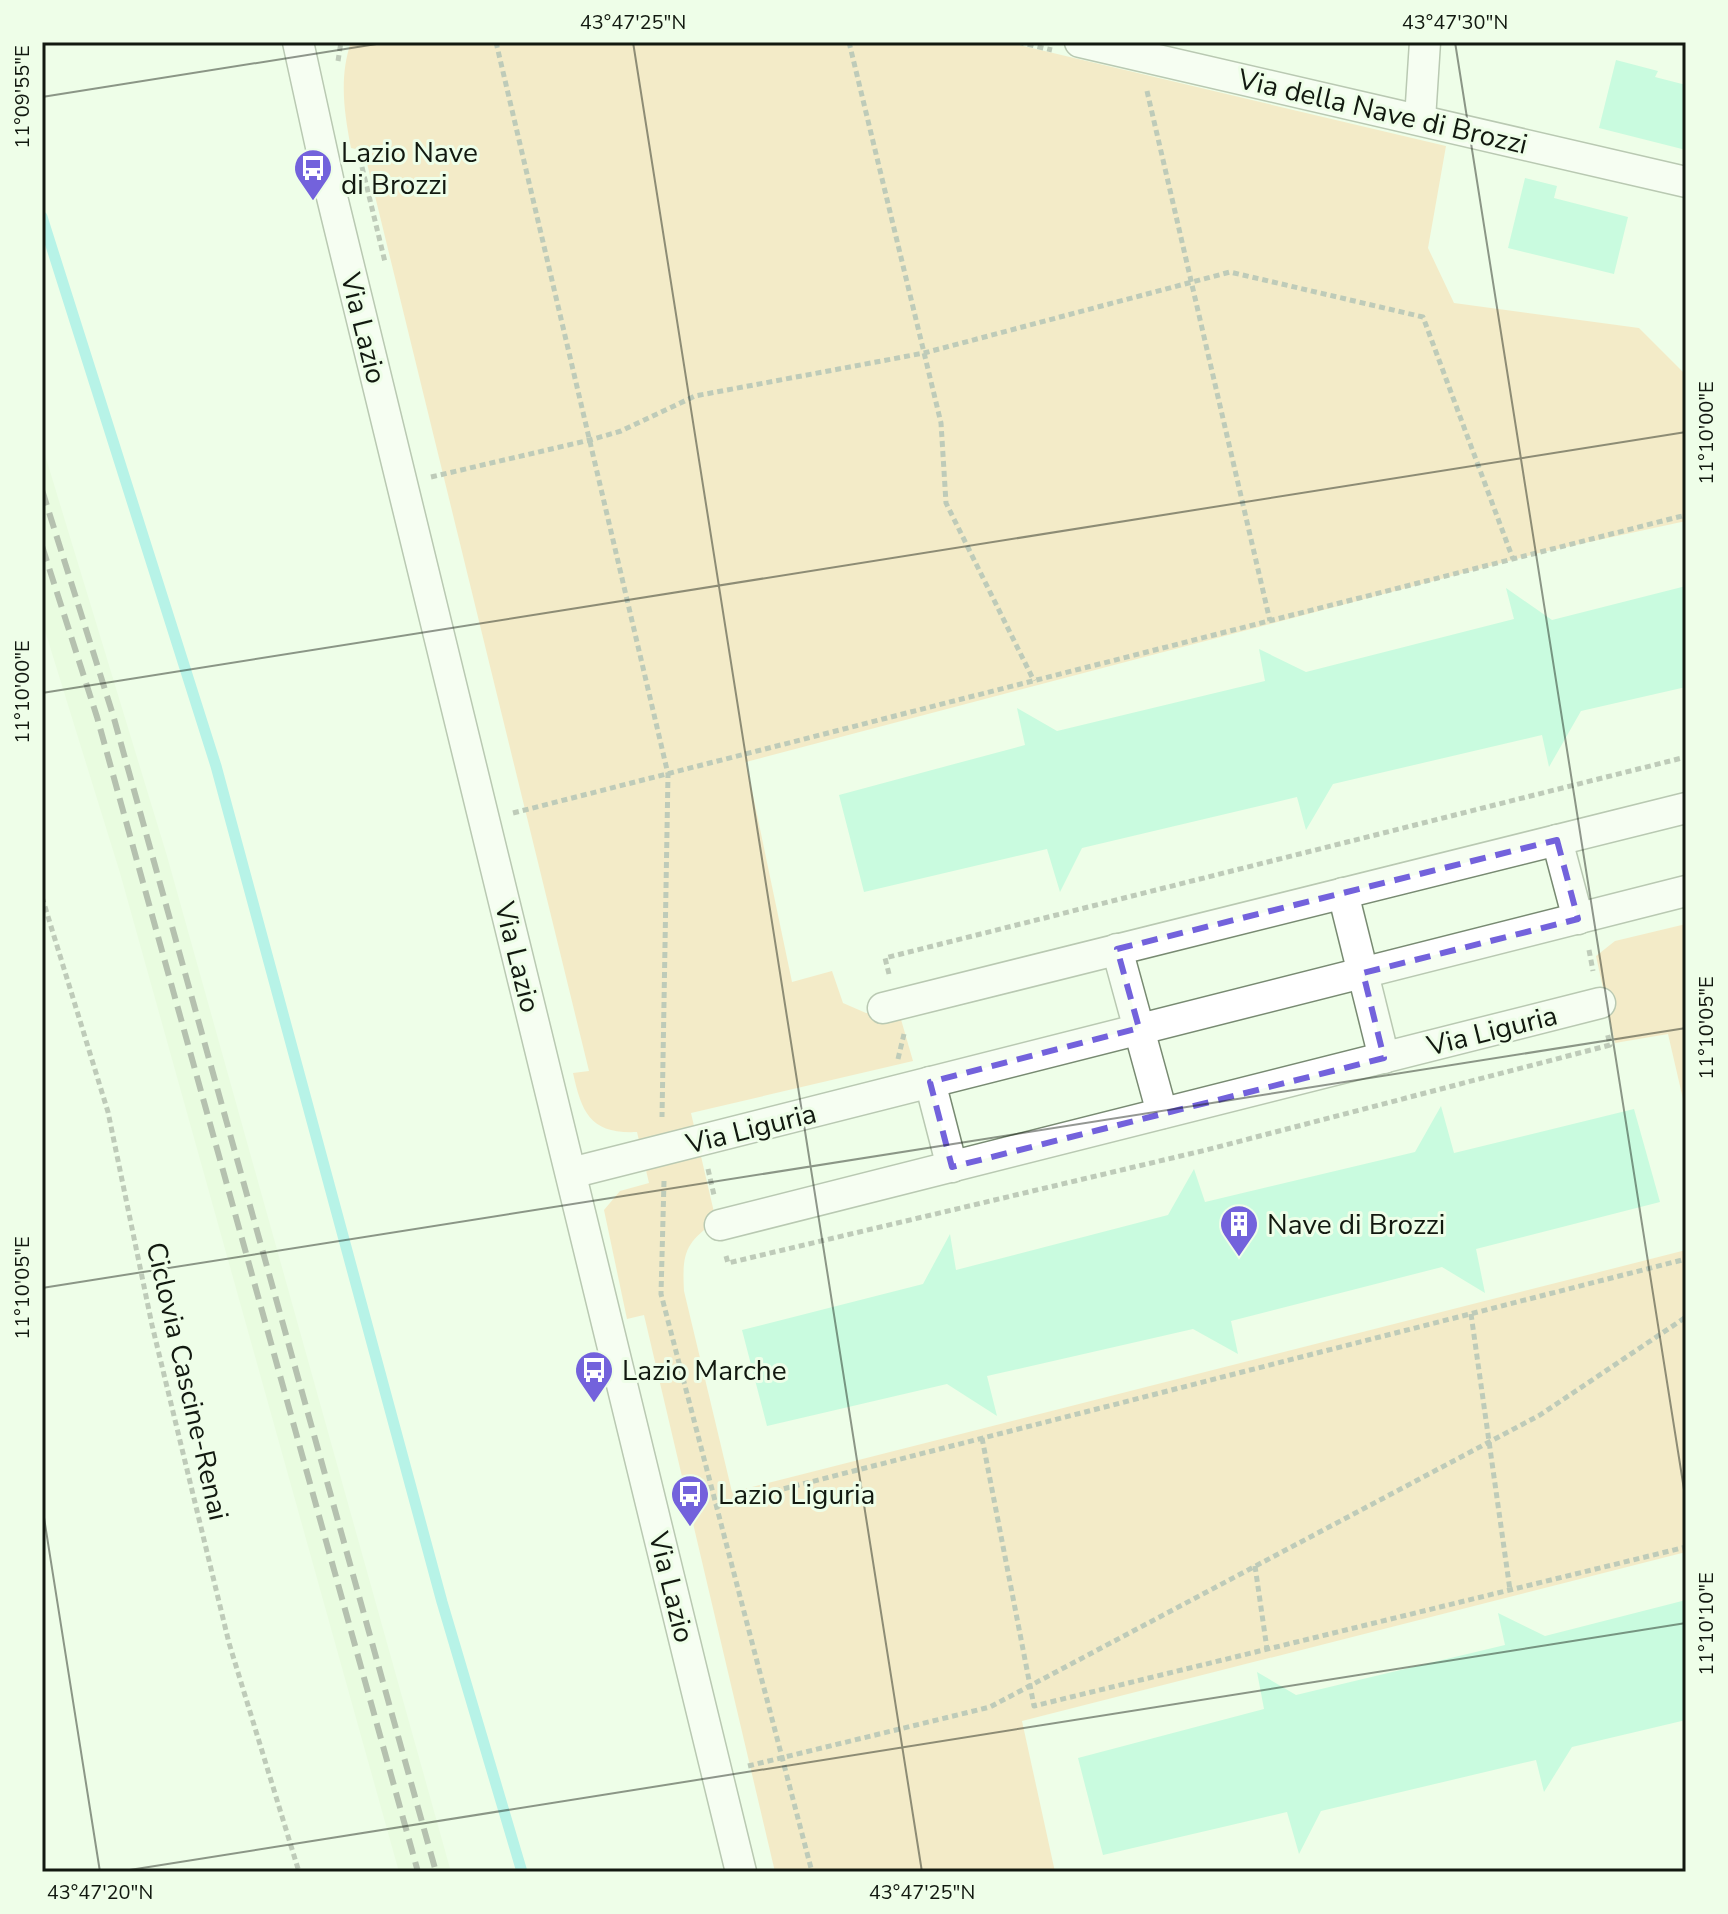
<svg xmlns="http://www.w3.org/2000/svg" width="1728" height="1914" viewBox="0 0 1728 1914" font-family="'Nunito Sans',sans-serif">
<style>
.built{fill:#e2fad8}
.green{fill:#f8d6a2}
.lines{fill:none;stroke-linecap:round;stroke-linejoin:round}
.stream{stroke:#74e6e7;stroke-width:11}
.building{fill:#9cf9d4}
.street-casing{stroke:#788a72;stroke-width:33}
.path{stroke:#848f80;stroke-width:5;stroke-dasharray:6 4;stroke-linecap:butt}
.street{stroke:#fff;stroke-width:30}
.rail{stroke:#6f796b;stroke-width:6;stroke-dasharray:16 8;stroke-linecap:butt}
.marked{fill:none;stroke:#7362dc;stroke-width:6;stroke-dasharray:16 10;stroke-linejoin:round}
.ticks{fill:none;stroke:#121910;stroke-width:2;stroke-opacity:0.45}
.labels{text-anchor:middle;stroke-width:6;stroke-linejoin:round;paint-order:stroke}
.street-label{font-size:28px;fill:#121910;stroke:#eefee8}
.poi-label{font-size:28px;fill:#121910;stroke:#eefee8;text-anchor:start}
.neatline{fill:none;stroke:#121910;stroke-width:3}
.ticks-label{font-size:20px;text-anchor:middle;fill:#121910}
</style>
<rect width="100%" height="100%" fill="#eefee8"/>
<polygon class="built" points="42,445 167,856 451,1872 399,1872 120,873 42,621"/>
<g class="green">
<path d="M351,42h655l440,104 -18,102 26,55 185,25 47,47v146l-143,31 -797,210 46,220 40,-11 11,32 23,10 34,3 13,45 -222,52 25,108c-31,22 -34,32 -32,70l48,201 954,-242v302l-664,169 33,151h-280l-131,-557 -17,4 -23,-109 16,-19 29,-8 -12,-51c-46,2 -55,-18 -64,-59l16,-2 -225,-920 -13,-3c-7,-36 -12,-71 0,-106z"/>
<polygon points="1686,924 1686,1112 1668,1034 1615,1043 1596,956 1615,941"/>
</g>
<g class="lines">
<polyline class="stream" points="42,217 216,766 442,1602 522,1872"/>
</g>
<g class="building">
<polygon points="1616,60 1658,71 1655,77 1686,85 1686,150 1599,128"/>
<polygon points="1525,178 1557,186 1554,198 1628,217 1614,274 1508,248"/>
<polygon points="1686,586 1686,687 1581,711 1549,767 1542,735 1333,784 1306,830 1297,797 1082,848 1060,892 1047,849 864,892 839,795 1025,745 1017,708 1057,731 1265,681 1259,649 1306,672 1514,619 1506,588 1552,620"/>
<polygon points="1441,1106 1454,1153 1634,1109 1660,1202 1476,1249 1485,1293 1442,1267 1231,1321 1238,1354 1193,1329 987,1376 997,1416 947,1384 767,1426 742,1330 923,1284 950,1234 956,1270 1168,1215 1194,1169 1205,1202 1415,1152"/>
<polygon points="1686,1600 1686,1720 1572,1747 1544,1792 1536,1760 1321,1811 1299,1854 1287,1812 1103,1855 1078,1758 1264,1709 1257,1672 1296,1695 1505,1645 1498,1613 1545,1636"/>
</g>
<g class="lines">
<defs>
<g id="street">
<polyline points="298,42 332,197 741,1872"/>
<polyline points="1080,42 1686,182"/>
<polyline points="1420,119 1425,42"/>
<polyline points="1557,840 1578,919"/>
<polyline points="1343,893 1384,1058"/>
<polyline points="1117,949 1162,1113"/>
<polyline points="883,1008 1686,808"/>
<polyline points="930,1082 952,1167"/>
<polyline points="571,1173 1686,891"/>
<polyline points="720,1225 1600,1003"/>
</g>
</defs>
<use href="#street" class="street-casing"/>
<g class="path">
<polyline points="496,42 668,774 662,1117"/>
<polyline points="849,42 941,423 946,503 1034,681"/>
<polyline points="1018,42 1052,50"/>
<polyline points="338,61 341,42"/>
<polyline points="1147,91 1270,621"/>
<polyline points="362,167 385,262"/>
<polyline points="431,477 590,440 621,431 695,396 924,353 1230,272 1423,317 1513,559"/>
<polyline points="513,813 1686,515"/>
<polyline points="42,897 108,1112 152,1325 229,1643 299,1872"/>
<polyline points="1589,950 1593,971"/>
<polyline points="889,974 885,958 1686,757"/>
<polyline points="898,1059 904,1034"/>
<polyline points="708,1169 714,1195"/>
<polyline points="664,1181 661,1294 812,1872"/>
<polyline points="726,1256 728,1263 1206,1150 1610,1045 1607,1032"/>
<polyline points="1471,1314 1510,1590"/>
<polyline points="982,1438 1034,1706 1686,1547"/>
<polyline points="716,1506 1686,1259"/>
<polyline points="1255,1566 1267,1649"/>
<polyline points="748,1766 990,1707 1540,1415 1686,1317"/>
</g>
<use href="#street" class="street"/>
<g class="rail">
<polyline points="42,490 113,715 436,1872"/>
<polyline points="42,546 97,717 418,1872"/>
</g>
</g>
<path d="M0 0H1728V1914H0ZM1557,840l21,79 -215,54 21,85 -432,109 -22,-85 209,-54 -22,-79z" fill="#eefee8" fill-opacity=".55" fill-rule="evenodd"/>
<path class="marked" d="M1557,840l21,79 -215,54 21,85 -432,109 -22,-85 209,-54 -22,-79z"/>
<path class="ticks" d="M633,42l289,1830M1455,42l231,1460M42,97l347,-55M42,693l1644,-261M42,1288l1644,-260M42,1505l58,367M117,1872l1569,-249"/>
<defs>
<symbol id="bus-pin" viewBox="-11 -11 22 30"><path d="M0 17L-7.5 6A9.5 9.5 0 1 1 7.5 6Z" fill="#7362dc" stroke="#eefee8"/><path d="M-5-6H5V4H4V6H2V4H-2V6H-4V4H-5ZM-3.5-4V0h7V-4ZM-3.5 1.2v1.5H-2V1.2ZM2 1.2v1.5H3.5V1.2Z" fill="#fff"/></symbol>
<symbol id="building-pin" viewBox="-11 -11 22 30"><path d="M0 17L-7.5 6A9.5 9.5 0 1 1 7.5 6Z" fill="#7362dc" stroke="#eefee8"/><path d="M-4-6H4V6H1V3H-1V6H-4ZM-2.5-4.3h1.7v1.8h-1.7ZM.8-4.3h1.7v1.8H.8ZM-2.5-1h1.7V.8h-1.7ZM.8-1h1.7V.8H.8Z" fill="#fff"/></symbol>
</defs>
<g fill-rule="evenodd">
<use href="#bus-pin" x="291" y="146" width="44" height="60"/>
<use href="#building-pin" x="1217" y="1202" width="44" height="60"/>
<use href="#bus-pin" x="572" y="1348" width="44" height="60"/>
<use href="#bus-pin" x="668" y="1472" width="44" height="60"/>
</g>
<g class="labels">
<g class="street-label">
<text transform="translate(1383 111) rotate(13)" y="10">Via della Nave di Brozzi</text>
<text transform="translate(364 328) rotate(76)" y="10">Via Lazio</text>
<text transform="translate(518 957) rotate(76)" y="10">Via Lazio</text>
<text transform="translate(1492 1030) rotate(-14)" y="10">Via Liguria</text>
<text transform="translate(751 1128) rotate(-14)" y="10">Via Liguria</text>
<text transform="translate(188 1381) rotate(77)" y="10">Ciclovia Cascine-Renai</text>
<text transform="translate(672 1587) rotate(76)" y="10">Via Lazio</text>
</g>
<g class="poi-label">
<text x="341" y="162">Lazio Nave<tspan x="341" dy="32">di Brozzi</tspan></text>
<text x="1267" y="1234">Nave di Brozzi</text>
<text x="622" y="1380">Lazio Marche</text>
<text x="718" y="1504">Lazio Liguria</text>
</g>
</g>
<rect width="1728" height="1914" fill="none" stroke="#eefee8" stroke-width="88"/>
<rect x="44" y="44" width="1640" height="1826" class="neatline"/>
<g class="ticks-label">
<text x="633" y="29">43°47'25"N</text>
<text x="1455" y="29">43°47'30"N</text>
<text transform="translate(22 97) rotate(-90)" y="7">11°09'55"E</text>
<text transform="translate(1706 433) rotate(-90)" y="7">11°10'00"E</text>
<text transform="translate(22 692) rotate(-90)" y="7">11°10'00"E</text>
<text transform="translate(1706 1028) rotate(-90)" y="7">11°10'05"E</text>
<text transform="translate(22 1288) rotate(-90)" y="7">11°10'05"E</text>
<text transform="translate(1706 1624) rotate(-90)" y="7">11°10'10"E</text>
<text x="100" y="1899">43°47'20"N</text>
<text x="922" y="1899">43°47'25"N</text>
</g>
</svg>
